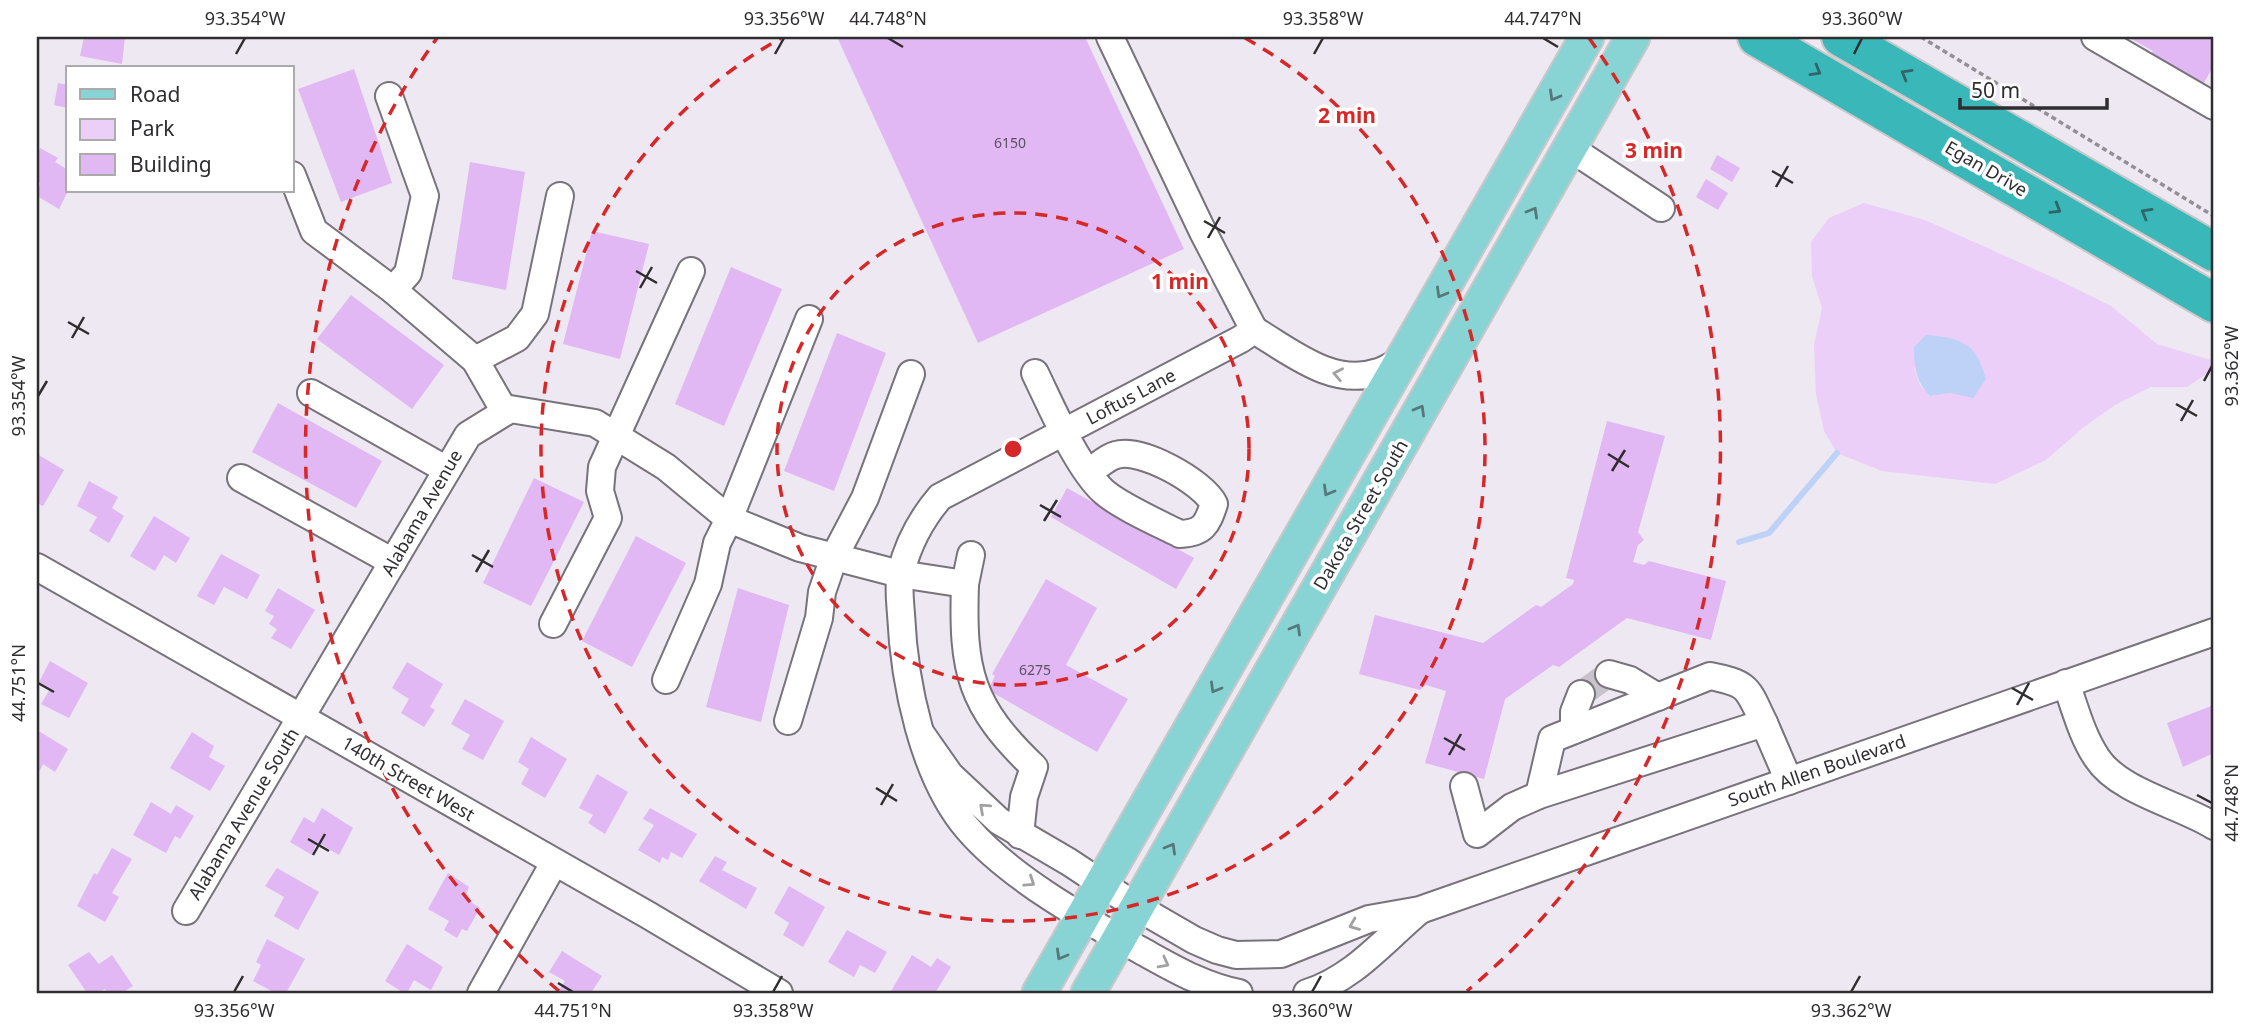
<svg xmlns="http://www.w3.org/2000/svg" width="2251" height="1030" viewBox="0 0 2251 1030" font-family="'Noto Sans',sans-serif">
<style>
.green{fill:#ebcff8;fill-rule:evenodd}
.water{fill:#bdd2f6}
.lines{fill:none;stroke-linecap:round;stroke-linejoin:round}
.stream{stroke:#bdd2f6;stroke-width:6}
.building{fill:#e1b8f3}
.minor-tunnel{stroke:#c8c3cb;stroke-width:26;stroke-dasharray:26 13;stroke-linecap:butt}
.minor-casing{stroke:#78727b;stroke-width:30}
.major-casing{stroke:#c9c8c9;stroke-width:37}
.highway-casing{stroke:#c9c8c9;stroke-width:42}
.path{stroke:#938f95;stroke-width:3.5;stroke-dasharray:5 3.5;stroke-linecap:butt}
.minor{stroke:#fff;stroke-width:26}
.major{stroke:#88d4d5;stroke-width:33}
.highway{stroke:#39b7b9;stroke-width:38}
.oneway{stroke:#336467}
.oneway2{stroke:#57787a}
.oneway3{stroke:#a1a0a2}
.ticks{fill:none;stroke:#2f2d30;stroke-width:2.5}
.ring{fill:none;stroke:#d62828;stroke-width:3.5;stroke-dasharray:12 9}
.labels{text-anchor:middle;stroke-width:7;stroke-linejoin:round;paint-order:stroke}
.number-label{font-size:14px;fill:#5c5061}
.street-label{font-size:18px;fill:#2f2d30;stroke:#fff}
.centre{fill:#d62828;stroke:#fff;stroke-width:3.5}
.ring-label{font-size:21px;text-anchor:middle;font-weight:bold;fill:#d62828;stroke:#fff;stroke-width:7;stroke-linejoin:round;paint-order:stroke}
.neatline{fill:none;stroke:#2f2d30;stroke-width:2.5}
.ticks-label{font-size:18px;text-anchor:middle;fill:#2f2d30}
</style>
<rect width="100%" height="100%" fill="#eee8f2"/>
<path class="green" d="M1864,203l61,17 127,57 59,29 46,38 57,17v8l-27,18h-36l-36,18 -31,22 -38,33 -51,24 -113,-13 -45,-18 -13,-22 -8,-37 -2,-49 8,-37 -10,-32 -1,-34 18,-24zM1944,337l13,5 16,55 -23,-4 -20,3 -10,-11 -6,-17z"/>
<path class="water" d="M1926,335c37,3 50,8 60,44l-13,19 -23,-5 -20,3c-14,-15 -16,-28 -16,-49z"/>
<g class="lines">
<polyline class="stream" points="1739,542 1769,533 1837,453"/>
</g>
<g class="building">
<polygon points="84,37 125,37 122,64 80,56"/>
<polygon points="837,37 1085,37 1184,249 978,343"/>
<polygon points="2128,37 2214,37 2214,65 2201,88 2149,57 2153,51"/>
<polygon points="354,69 392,183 341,202 298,89"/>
<polygon points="58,83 68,85 68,108 54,105"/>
<polygon points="40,148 58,158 55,162 68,170 68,191 59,209 37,196 40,183 37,181 37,155"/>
<polygon points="1717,155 1740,168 1732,182 1710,169"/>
<polygon points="470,162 525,172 506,290 452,279"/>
<polygon points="1706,179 1728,193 1718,210 1696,197"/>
<polygon points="592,231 649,244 620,359 563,344"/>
<polygon points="731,267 782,289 724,426 675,404"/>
<polygon points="351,295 444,365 412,409 317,339"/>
<polygon points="837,333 886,353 834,491 784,471"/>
<polygon points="278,403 382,461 356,508 252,452"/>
<polygon points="1607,421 1665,436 1638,532 1644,540 1638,545 1633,562 1644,565 1649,561 1726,581 1711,640 1627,618 1559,667 1553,665 1505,699 1484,779 1425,763 1446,691 1426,685 1420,690 1359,674 1375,615 1483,643 1536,605 1541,607 1573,584 1574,580 1566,578"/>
<polygon points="37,454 64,470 43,506 37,503"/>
<polygon points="534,478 584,502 531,606 483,583"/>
<polygon points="89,481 118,497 112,508 124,516 109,543 89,531 97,517 77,506"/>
<polygon points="1067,488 1194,558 1176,589 1051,517"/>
<polygon points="154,516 190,538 176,563 164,555 155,571 130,556"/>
<polygon points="636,536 686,563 632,667 582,641"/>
<polygon points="221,554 260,575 247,599 224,587 214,605 197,596"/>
<polygon points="1046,579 1097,608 1066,665 1128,699 1097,752 988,690 995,676 992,674"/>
<polygon points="278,588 315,610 291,649 271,638 277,629 269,624 274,616 265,611"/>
<polygon points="738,588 789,605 761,722 706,707"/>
<polygon points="50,661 88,683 69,718 41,704 50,689 39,682"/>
<polygon points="407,662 443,684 430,707 435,710 424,727 401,713 409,699 392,688"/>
<polygon points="465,699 504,721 483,760 462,749 470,735 451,724"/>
<polygon points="2214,705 2214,753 2183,767 2167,723"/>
<polygon points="37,730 68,749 55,772 43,764 37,776"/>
<polygon points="192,732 214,746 209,757 225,766 210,791 170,768"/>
<polygon points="531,737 567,759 545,798 521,784 529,769 518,762"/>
<polygon points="597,774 628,792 605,834 588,823 593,815 579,808"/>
<polygon points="151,802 171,814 176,805 194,816 180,839 175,836 166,853 133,835"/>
<polygon points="322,808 353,828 339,855 317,842 312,855 290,842 304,817 314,823"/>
<polygon points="650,808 697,834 682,858 671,852 668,860 662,857 660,863 638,850 654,825 643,819"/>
<polygon points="112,848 132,859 112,893 119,897 105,922 77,906 94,873 97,875"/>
<polygon points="715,856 727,862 722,870 757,888 746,909 699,881"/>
<polygon points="277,868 319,892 298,930 274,916 284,897 265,886"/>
<polygon points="448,873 469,887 465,898 480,908 467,931 462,929 457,938 444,930 449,921 428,909"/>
<polygon points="789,886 825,907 803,947 783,935 789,923 774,913"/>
<polygon points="847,930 887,952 875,973 860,965 854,977 828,962"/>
<polygon points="267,939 305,959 286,993 275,993 253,981 261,965 256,962"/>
<polygon points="407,944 443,967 431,990 414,980 407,993 404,993 385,981"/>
<polygon points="562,951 602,976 591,993 557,993 565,981 549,972"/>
<polygon points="89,952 99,964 112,955 133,986 122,993 108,993 105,989 98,993 87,993 68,965"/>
<polygon points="912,955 931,967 937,958 951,967 935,993 890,993"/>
</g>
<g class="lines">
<polyline class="minor-tunnel" points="1581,694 1609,674"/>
<defs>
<g id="minor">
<path d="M1110,37l93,195 51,98 -13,9 -301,158c-18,21 -32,47 -39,75 -3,12 -1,29 0,42 3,68 22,163 67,215 41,48 119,92 174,122 31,17 61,35 97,42"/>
<polyline points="2095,37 2214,106"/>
<polyline points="389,96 425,196 408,273 393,290"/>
<polyline points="1570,148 1661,208"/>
<polyline points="292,175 314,231 393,290 475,360 505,412"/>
<path d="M1254,330c36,21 79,58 124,42 8,-2 16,-8 24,-12"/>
<polyline points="475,360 517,338 535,314 560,196"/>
<path d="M1035,373c16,33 42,94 68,118 15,14 57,33 77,43 23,-1 27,-9 34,-30 -11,-22 -73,-57 -98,-49 -9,2 -19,12 -27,17"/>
<polyline points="311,393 447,470"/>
<polyline points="241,478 393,562"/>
<polyline points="37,567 648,915 779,993"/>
<path d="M965,584c-3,87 5,122 69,183l-10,30 -4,38"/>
<polyline points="553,624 608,518 600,491 602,467 691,271"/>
<polyline points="1609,674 1630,680 1658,697"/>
<polyline points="666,680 708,584 717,543 729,519 809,319"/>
<path d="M2066,683c9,25 16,53 31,75 22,34 84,47 117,68"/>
<polyline points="788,721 819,618 822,592 834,557 865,498 911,374"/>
<polyline points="1574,730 1574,712 1581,694"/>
<polyline points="922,735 950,775 999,821 1069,862 1137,907 1194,940 1217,950 1236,955 1281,954 1369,919 1420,910 2214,632"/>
<polyline points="1464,786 1477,834 1512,807 1539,795 1764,723 1789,781"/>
<path d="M1539,795l13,-56 158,-63c40,8 37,12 54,47"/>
<polyline points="186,911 468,435 510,409 595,423 666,467 729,519 800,548 900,574 965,584 971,555"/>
<polyline points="481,993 554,863"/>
<path d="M1307,993c47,-15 76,-52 112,-82"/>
</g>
<g id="major">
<polyline points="1039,993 1587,37"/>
<polyline points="1088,993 1633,37"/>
</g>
<g id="highway">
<polyline points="1757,37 2214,303"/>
<polyline points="1841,37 2214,252"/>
</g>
</defs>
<use href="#minor" class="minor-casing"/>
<use href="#major" class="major-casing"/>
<use href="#highway" class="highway-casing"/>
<polyline class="path" points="1921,37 2212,215"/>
<use href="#minor" class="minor"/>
<use href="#major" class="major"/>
<use href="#highway" class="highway"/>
</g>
<defs><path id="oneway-chevron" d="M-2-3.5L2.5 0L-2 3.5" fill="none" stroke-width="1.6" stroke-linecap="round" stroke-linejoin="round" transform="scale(1.75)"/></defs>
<g class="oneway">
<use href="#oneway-chevron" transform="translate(1816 71) rotate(30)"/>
<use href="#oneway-chevron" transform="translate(1906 74) rotate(-150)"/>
<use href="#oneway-chevron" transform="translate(2056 209) rotate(31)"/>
<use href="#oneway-chevron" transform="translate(2146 213) rotate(-150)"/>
</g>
<g class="oneway2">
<use href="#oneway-chevron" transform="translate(1554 96) rotate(120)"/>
<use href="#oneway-chevron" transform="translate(1533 212) rotate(-60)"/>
<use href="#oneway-chevron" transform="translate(1441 293) rotate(120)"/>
<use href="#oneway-chevron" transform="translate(1420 410) rotate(-60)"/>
<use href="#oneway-chevron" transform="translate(1328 491) rotate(120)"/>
<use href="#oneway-chevron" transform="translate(1296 629) rotate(-60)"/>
<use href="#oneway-chevron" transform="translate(1215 688) rotate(120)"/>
<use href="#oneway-chevron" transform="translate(1171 848) rotate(-60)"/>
<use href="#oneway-chevron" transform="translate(1061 955) rotate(120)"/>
</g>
<g class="oneway3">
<use href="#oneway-chevron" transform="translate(1338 374) rotate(-169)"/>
<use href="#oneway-chevron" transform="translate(984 808) rotate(-138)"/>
<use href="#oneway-chevron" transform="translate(1030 882) rotate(34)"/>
<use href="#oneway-chevron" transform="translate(1354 925) rotate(158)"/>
<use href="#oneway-chevron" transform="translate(1164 963) rotate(28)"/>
</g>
<path class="ticks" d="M888,38l15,9M1543,38l15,9M236,54l9,-16M775,54l9,-16M1314,54l9,-16M1854,54l8,-16M1772,171l21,12M1776,187l12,-21M1204,221l21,12M1208,238l12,-21M636,271l21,12M640,288l12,-21M68,322l21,12M72,338l12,-21M2204,381l8,-15M38,396l9,-15M2176,404l21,12M2181,421l12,-21M1608,454l21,13M1612,471l13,-21M1040,505l21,12M1044,521l13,-21M472,555l21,12M476,572l13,-22M38,683l16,9M2012,688l21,12M2017,705l12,-22M1444,738l21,12M1449,755l12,-21M876,788l21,13M2197,795l15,8M881,805l12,-21M308,839l21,12M313,855l12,-21M558,983l15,9M234,992l9,-16M773,992l9,-16M1312,992l9,-16M1851,992l9,-16"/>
<g class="ring">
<circle cx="1013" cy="449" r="236"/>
<path d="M1245 38A472 472 0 1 1 781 38"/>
<path d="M559 991A707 707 0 0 1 437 38M1589 38A707 707 0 0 1 1467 991"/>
</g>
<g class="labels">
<g class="number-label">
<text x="1010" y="148">6150</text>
<text x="1035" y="675">6275</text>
</g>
<g class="street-label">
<text transform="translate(1986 169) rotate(30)" y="6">Egan Drive</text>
<text transform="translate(1131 397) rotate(-28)" y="6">Loftus Lane</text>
<text transform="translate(422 513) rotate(-60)" y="6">Alabama Avenue</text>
<text transform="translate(1361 515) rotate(-60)" y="6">Dakota Street South</text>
<text transform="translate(1817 771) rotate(-19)" y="6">South Allen Boulevard</text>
<text transform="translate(408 779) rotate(30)" y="6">140th Street West</text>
<text transform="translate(244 814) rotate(-59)" y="6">Alabama Avenue South</text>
</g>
</g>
<circle cx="1013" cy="449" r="10" class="centre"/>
<g class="ring-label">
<text x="1347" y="123">2 min</text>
<text x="1654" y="158">3 min</text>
<text x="1180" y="289">1 min</text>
</g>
<rect width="2251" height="1030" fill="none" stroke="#ffffff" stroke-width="77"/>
<rect x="66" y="66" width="228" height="126" fill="#ffffff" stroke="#acabac" stroke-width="2"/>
<rect x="80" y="89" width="35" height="10" fill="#88d4d5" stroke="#acabac" stroke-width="2"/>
<text x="130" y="102" font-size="21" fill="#2f2d30">Road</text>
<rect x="80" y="119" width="35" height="21" fill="#ebcff8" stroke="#acabac" stroke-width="2"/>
<text x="130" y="136" font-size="21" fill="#2f2d30">Park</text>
<rect x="80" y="154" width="35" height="21" fill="#e1b8f3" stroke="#acabac" stroke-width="2"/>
<text x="130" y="172" font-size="21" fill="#2f2d30">Building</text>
<path d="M1960 98v10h147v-10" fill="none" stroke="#2f2d30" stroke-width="3.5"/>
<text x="1971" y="98" font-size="21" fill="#2f2d30" stroke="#ffffff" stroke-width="5" paint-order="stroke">50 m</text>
<rect x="38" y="38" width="2174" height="954" class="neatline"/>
<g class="ticks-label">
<text x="245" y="25">93.354°W</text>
<text x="784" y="25">93.356°W</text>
<text x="888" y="25">44.748°N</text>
<text x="1323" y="25">93.358°W</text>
<text x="1543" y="25">44.747°N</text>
<text x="1862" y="25">93.360°W</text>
<text transform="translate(2232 366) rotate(-90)" y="6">93.362°W</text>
<text transform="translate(19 396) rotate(-90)" y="6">93.354°W</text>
<text transform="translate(19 683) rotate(-90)" y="6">44.751°N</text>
<text transform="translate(2232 803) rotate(-90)" y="6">44.748°N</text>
<text x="234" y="1017">93.356°W</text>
<text x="573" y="1017">44.751°N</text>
<text x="773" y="1017">93.358°W</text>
<text x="1312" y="1017">93.360°W</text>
<text x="1851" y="1017">93.362°W</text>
</g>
</svg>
